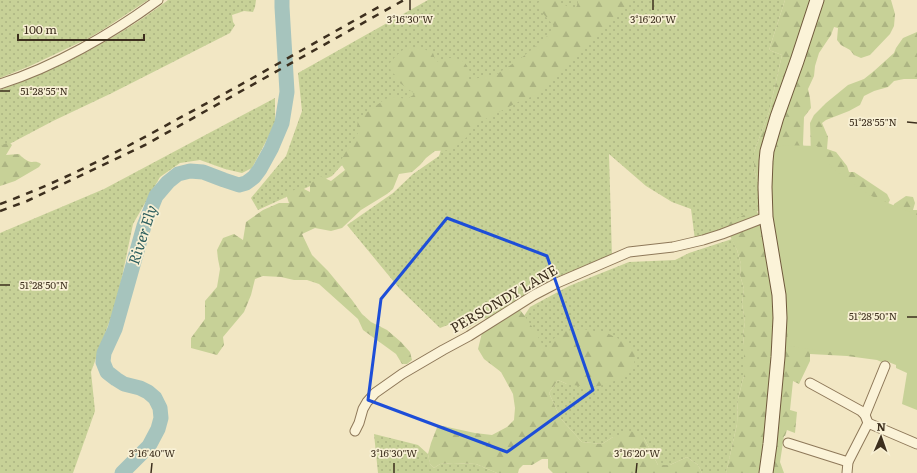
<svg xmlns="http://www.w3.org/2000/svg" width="917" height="473" viewBox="0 0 917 473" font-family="Literata,serif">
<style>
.grass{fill:url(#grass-dots)}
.forest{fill:url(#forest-firs)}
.green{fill:#c7d197}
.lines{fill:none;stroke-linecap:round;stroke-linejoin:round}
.river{stroke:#a6c4bd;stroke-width:15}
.street-casing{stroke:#8e7859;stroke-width:11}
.secondary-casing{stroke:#70593c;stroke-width:15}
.street{stroke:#fbf3d8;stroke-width:9}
.secondary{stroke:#fbf3d8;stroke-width:13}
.rail{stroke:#3d2f1e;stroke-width:2.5;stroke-dasharray:7 7;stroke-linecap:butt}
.marked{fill:none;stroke:#1d4ed8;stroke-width:3;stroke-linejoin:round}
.ticks{fill:none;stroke:#3d2f1e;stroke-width:1.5}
.labels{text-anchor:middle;stroke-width:3.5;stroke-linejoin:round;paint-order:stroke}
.street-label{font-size:14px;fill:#3d2f1e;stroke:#f8f0d4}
.water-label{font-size:15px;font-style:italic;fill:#2c5e5e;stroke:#f8f0d4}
.ticks-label{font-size:10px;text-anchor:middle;fill:#3d2f1e;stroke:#f8f0d4;stroke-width:3.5;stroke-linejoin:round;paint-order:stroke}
</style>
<defs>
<pattern id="grass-dots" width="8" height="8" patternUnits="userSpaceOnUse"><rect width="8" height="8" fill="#c7d197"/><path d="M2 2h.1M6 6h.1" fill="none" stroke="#acb482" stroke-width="1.8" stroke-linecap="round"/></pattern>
<pattern id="forest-firs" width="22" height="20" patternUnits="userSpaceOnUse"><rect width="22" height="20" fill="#c7d197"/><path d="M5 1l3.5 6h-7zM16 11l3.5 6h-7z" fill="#acb482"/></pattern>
</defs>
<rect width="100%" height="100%" fill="#f2e7c4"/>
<g class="grass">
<polygon points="0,0 148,0 104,29 87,39 30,66 0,78"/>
<path d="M168,0h88l-1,7 -2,5 -9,-1 -12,4 1,7 2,3 -5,8 -118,60 -59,28 -53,28v-59c60,-22 117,-51 168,-90z"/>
<polygon points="428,0 593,0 521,73 392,110 332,176 258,210 251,198 286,156 302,111 298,73"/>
<polygon points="619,0 785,0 769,50 782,55 769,112 754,152 754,169 760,190 760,210 727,227 695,240 691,209 672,202 646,186 609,154 612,257 588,264 571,272 565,274 545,282 514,303 485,318 466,329 458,321 440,328 399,288 347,225 393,193 413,174 439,156 446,134"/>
<polygon points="275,98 275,124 252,168 242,173 225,169 200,160 180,163 160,177 133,224 117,301 91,372 95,411 73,473 0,473 0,233 104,189"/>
<polygon points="732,239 737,250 741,264 740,275 744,289 742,304 745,322 743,335 744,345 744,375 738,399 737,424 726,473 702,473 698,465 687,457 670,465 658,465 644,438 613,437 602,444 582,442 561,419 549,393 558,380 567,384 548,356 524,316 530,307 569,286 629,262 675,260 689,253"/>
<polygon points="374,434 418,445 428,454 430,464 434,468 440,464 453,463 476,464 497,473 378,473"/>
</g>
<g class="forest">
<path d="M541,0h15l14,8 4,1 3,-3 1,-6h56l-16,12 -27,30 -11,10 -15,17 -31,27 -12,4 -48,25 -6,11 -16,14 -17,1 -9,7 -6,7 -8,7 -13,2 -6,15 -6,5 -26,16 -19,18 -11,3 -16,-3 -13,6 10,21 16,16 24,29 10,14 9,8 16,8 14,12 9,10 2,8 -5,4h-5l-6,-10 -33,-24 -5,-11 -39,-35 -12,-4h-13l-13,-3 -18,-1 -8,3 -4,16 -7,17 -21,25 1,8 -7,10 -26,-7v-10l14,-19v-18l12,-14 3,-18 -2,-10 -1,-9 6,-12 11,-4 9,6 3,-18 17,-12 16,-7h10l-3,-9 14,-7 10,5v-8l10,-8 11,5 14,-11 -5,-8 5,-9 13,-20 -1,-4 1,-10 27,-20 9,-2 13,2 8,-5 -18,-13v-5l-6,-4 -2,-8 7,-8 9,-8 10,1h9l9,4 3,9c9,-4 21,-7 29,1 2,3 4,6 5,9l-7,8 16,-2 18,-4 23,-15 25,-20 9,-13 -15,-17 -1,-6z"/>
<polygon points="785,0 891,0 895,14 894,26 890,34 870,55 861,58 854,55 850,50 841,45 837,40 838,28 834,27 831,35 819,53 815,66 814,76 808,89 810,98 811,108 804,117 803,144 805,155 775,220 771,223 760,190 754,169 754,152 769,112 782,55 769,50"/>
<polygon points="917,32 917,79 904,79 894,81 888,87 874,91 864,96 860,105 849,111 826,120 822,123 828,137 827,149 836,152 847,166 849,172 854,172 887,194 890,200 888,204 879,207 811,155 810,123 814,115 826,103 848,85 864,79 874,71 894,53 896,48 903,38"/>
<path d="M9,142l3,3 -6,10 13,-1c3,3 7,7 12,8 5,0 5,-1 10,2l-2,3 -24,14 -15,5v-40z"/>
<polygon points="906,196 913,197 915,203 913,210 917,210 917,227 892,210 894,204"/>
<path d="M755,210l6,6 128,145 -3,3 -9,-4 -30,-4 -37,-2v7l-11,23 -6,-3 -3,29 7,2 -2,21 -8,-3 -2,6h-1l-4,26 4,11h-58l11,-49 1,-25 6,-24v-30l-1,-10 2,-13 -3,-18 2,-15 -4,-14 1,-11 -4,-14 -7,-14 1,-3 -4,-9c4,-3 8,-4 12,-6 7,-4 8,-7 16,-8z"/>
<path d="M514,303c14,15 24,33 34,52v-6l4,-9 13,-9 17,-2 25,4 20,10 8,10 -1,14 -14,12 -20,7 -14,1 -19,-3 -9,-4 -9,13 12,26 21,23 20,2 11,-7 18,-6 13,7 14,27h12l17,-8 11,8 4,8h-149l-5,-5v-9h-6l-10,6h-9l-4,4 -1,4h-21l-21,-9 -23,-1 -13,1 -6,4 -4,-4 -2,-10 3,-11 7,-18 37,8 17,2 15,-8 7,-7 1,-12 -2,-14 -12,-22 -17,-13 -6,-10 8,-32z"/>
</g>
<polygon class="green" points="781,145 817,146 832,168 869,195 917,215 917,410 902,404 907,373 896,368 896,365 881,359 788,346 786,302 774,243 771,170"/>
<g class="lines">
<polyline class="river" points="122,473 149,446 158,429 161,418 160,408 155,398 148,392 140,388 124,384 116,379 107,372 103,362 104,353 115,329 144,226 156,196 168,182 178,174 190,171 203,172 224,180 239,185 246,183 254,177 260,169 271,149 282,123 287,92 282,7 282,0"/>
<defs>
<g id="street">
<path d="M0,84c54,-17 112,-50 158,-84"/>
<polyline points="810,383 861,411 865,415 868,423"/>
<polyline points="865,415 885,366"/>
<polyline points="355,431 359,423 363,409 367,402 375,393 402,374 443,350 469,336 534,295 557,283 629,252 673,247 703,240 722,234 766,217"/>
<polyline points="788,443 848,462"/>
<polyline points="847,473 848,462 868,423 917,444"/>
</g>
<polyline id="secondary" points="766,473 770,444 778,357 780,318 779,295 766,217 765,187 766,161 767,151 777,117 797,61 817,0"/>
</defs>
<use href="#street" class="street-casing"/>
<use href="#secondary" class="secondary-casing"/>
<use href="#street" class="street"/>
<use href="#secondary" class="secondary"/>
<g class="rail">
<path d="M0,204c63,-23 124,-55 183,-88 68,-36 134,-75 201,-112"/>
<polyline points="0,211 27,201 145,145 404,0"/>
</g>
</g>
<path class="marked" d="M447,218l100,38 46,134 -86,62 -139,-52 13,-101z"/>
<path class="ticks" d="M410,10v-10M653,10v-10M0,91h10M907,122l10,1M0,285h10M907,317h10M151,473l1,-10M394,473v-10M636,473l1,-10"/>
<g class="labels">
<g class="street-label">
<text transform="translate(504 299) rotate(-30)" y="5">PERSONDY LANE</text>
</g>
<g class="water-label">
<text transform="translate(143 235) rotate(-72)" y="5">River Ely</text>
</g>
</g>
<g class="ticks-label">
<text x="410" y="23">3°16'30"W</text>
<text x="653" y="23">3°16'20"W</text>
<text x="44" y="95">51°28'55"N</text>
<text x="873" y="126">51°28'55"N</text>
<text x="44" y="289">51°28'50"N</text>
<text x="873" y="320">51°28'50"N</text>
<text x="152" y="457">3°16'40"W</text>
<text x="394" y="457">3°16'30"W</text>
<text x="637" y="457">3°16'20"W</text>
</g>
<g transform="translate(881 437) rotate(2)" stroke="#f8f0d4" stroke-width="3" paint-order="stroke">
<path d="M0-3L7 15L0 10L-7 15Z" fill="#3d2f1e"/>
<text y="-6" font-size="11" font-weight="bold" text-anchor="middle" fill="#3d2f1e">N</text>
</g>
<path d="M18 34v6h126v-6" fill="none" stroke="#3d2f1e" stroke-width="2"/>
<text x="24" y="34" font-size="12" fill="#3d2f1e" stroke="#f8f0d4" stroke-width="3" paint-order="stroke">100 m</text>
</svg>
